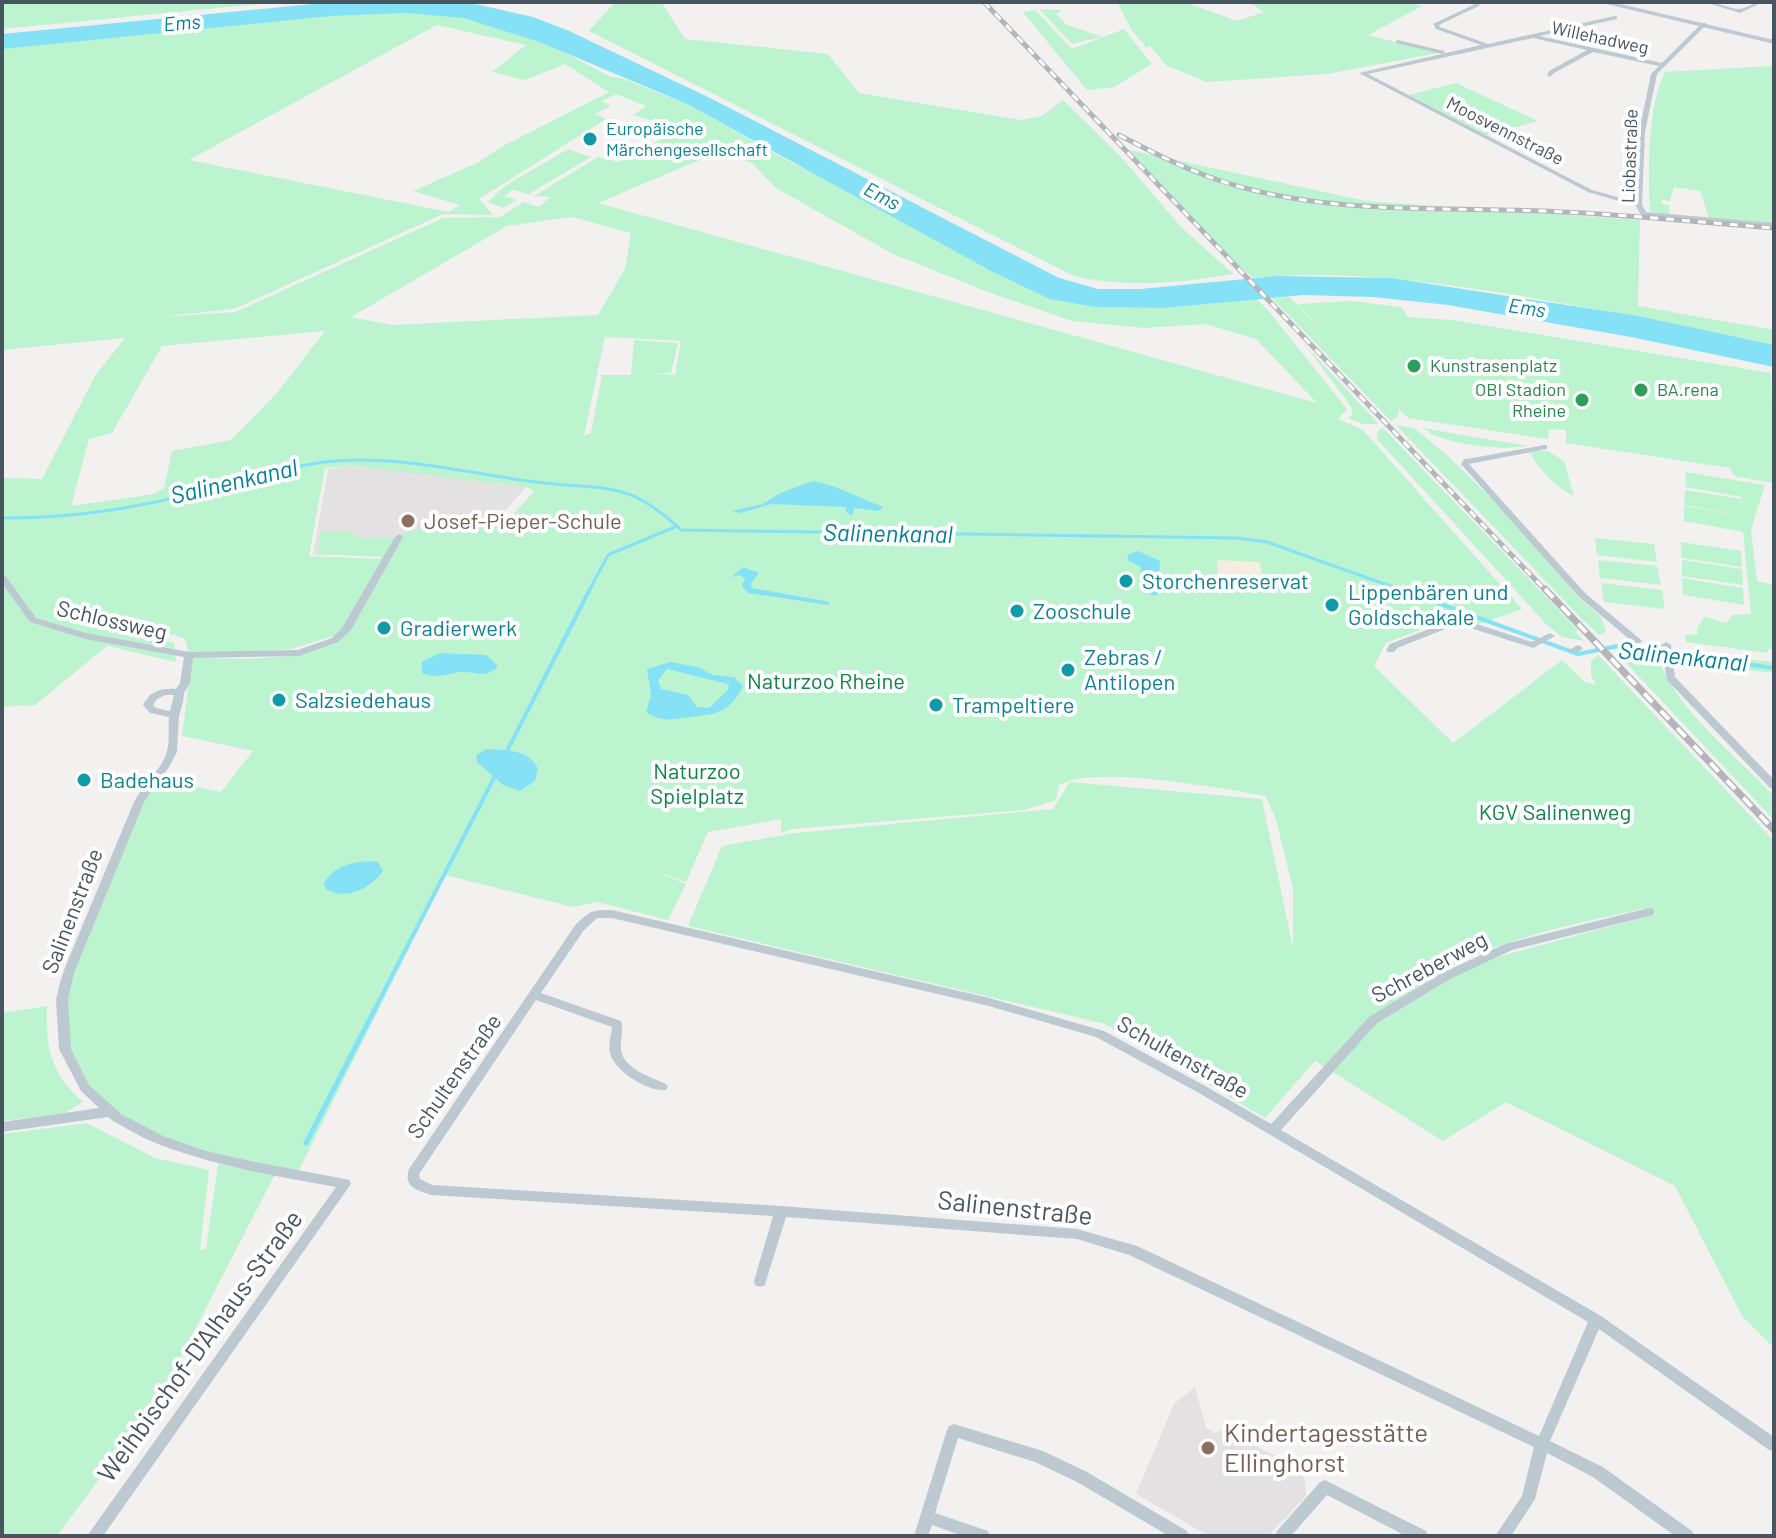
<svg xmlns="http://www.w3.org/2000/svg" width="1776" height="1538" viewBox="0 0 1776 1538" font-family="Barlow,sans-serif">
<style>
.education{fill:#e4e1e2}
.green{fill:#bcf4cf;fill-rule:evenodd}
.sand{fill:#f5eee0}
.water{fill:#85e1f5;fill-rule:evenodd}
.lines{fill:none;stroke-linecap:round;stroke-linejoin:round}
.stream-far2{stroke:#85e1f5;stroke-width:3}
.stream-far1{stroke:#85e1f5;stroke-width:4}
.stream{stroke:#85e1f5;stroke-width:5}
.street{fill:#bdc9d1;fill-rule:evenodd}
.secondary{fill:#bdcad6;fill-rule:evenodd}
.rail-far1-casing{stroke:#b2b6bb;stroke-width:5}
.rail-casing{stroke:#b2b6bb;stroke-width:7}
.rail-far1{stroke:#fff;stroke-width:3;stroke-dasharray:8;stroke-linecap:butt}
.rail{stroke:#fff;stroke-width:4;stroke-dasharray:12;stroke-linecap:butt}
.culture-dot{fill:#0f9aa8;stroke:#fff;stroke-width:3}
.leisure-dot{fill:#2e9e5b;stroke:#fff;stroke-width:3}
.education-dot{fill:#8d6e63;stroke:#fff;stroke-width:3}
.labels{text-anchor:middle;stroke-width:8;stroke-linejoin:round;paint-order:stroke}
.far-street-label{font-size:18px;fill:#465560;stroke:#fff}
.far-culture-label{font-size:18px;fill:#0d838f;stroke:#fff;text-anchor:start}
.far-leisure-label{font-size:18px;fill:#27864d;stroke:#fff;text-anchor:start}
.far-water-label{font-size:20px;font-style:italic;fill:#037e97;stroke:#fff}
.education-label{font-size:22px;fill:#785e54;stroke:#fff;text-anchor:start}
.culture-label{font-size:22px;fill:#0d838f;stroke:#fff;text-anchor:start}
.street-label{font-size:22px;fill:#465560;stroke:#fff}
.park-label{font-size:22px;fill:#0e8445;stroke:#fff}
.water-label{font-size:24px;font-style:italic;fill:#037e97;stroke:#fff}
.near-street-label{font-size:26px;fill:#465560;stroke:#fff}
.near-education-label{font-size:26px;fill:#785e54;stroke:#fff;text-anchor:start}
</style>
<rect width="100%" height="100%" fill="#f3f0f0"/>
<g class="education">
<polygon points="352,466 419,473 526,487 467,555 313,555 328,469"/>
<polygon points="1195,1387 1206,1428 1216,1434 1222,1429 1289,1463 1305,1479 1306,1496 1268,1536 1209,1536 1136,1494 1174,1404"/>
</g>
<g class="green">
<polygon points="2,2 279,2 2,29"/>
<path d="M615,2h46l24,37 143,15 31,39 162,27 21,-4 21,-16 59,58 58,68 53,48c-52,9 -107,14 -159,2l-485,-245z"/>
<polygon points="1117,2 1185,2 1237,21 1264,12 1249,2 1406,2 1422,6 1368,35 1438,53 1327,74 1207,82 1167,66 1150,46 1147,48 1133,32"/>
<polygon points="1039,9 1061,10 1056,14 1066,24 1102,37 1072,44"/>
<polygon points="1035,10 1072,49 1124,29 1152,64 1114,87 1087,90 1023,12"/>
<path d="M381,12l86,5 76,24 68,36 10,1 66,26 105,59 303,144 68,1 93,-9 11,10 80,100 -9,10 25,11 159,179 -45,16 -24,-8 -67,26 -12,23 79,77 109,-83 23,22 11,3 -5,-10v-14l7,-6 176,186v507l-32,-32 -67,-130 -169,-84 -63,39 -128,-80 -50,57 -160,-94 -417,-98 34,-80 72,-13 259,-24 17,-27 192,17 31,149v-59l-17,-69 -10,-24c-44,-7 -171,-32 -207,-11l-3,15 -32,10 -232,19 -11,4v-14l-73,13 -22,50 -34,-12 34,14 -18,36 -71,-18 -24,5 -128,-32 -148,299 -81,-14 -108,-48 -38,-53 -5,-75 81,-197 13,2 3,-9 59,12 32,-41 -71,-15 10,-78c46,0 104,7 142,-22l-43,13 -102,6 -4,-16 -10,-4 -91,-20 90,28 2,19 -69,-16 -72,59 -33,2v-229l40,1 53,-103 30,-38 -123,12v-306l312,-29zM437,25l89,20 -34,27 33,8 40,-16 44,28 -106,54 -24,16 -66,29 47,14 -11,7 -260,-52zM616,94l30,12 -13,9 47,14 -61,33 -21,-5 -64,39 16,1 -11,10 -16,-5 -23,15 -57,1 -208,94 -77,5 76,-8 209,-95 50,1 -14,-16 127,-80 -11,-5 16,-8 -9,-5zM721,151l31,12 24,25 117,66 100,40 79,27 72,7 62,-4 50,15 61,64 -719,-200zM572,217l59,16 -6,36 -27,46 -206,10 -41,-8 156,-91zM325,331l-48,62 -46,47 -59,11 -8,37 -10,6 -83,12 18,-67 23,-6 50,-87zM605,337l76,4 -6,34 -28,-2h24l7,-30 -44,-3 -3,35h-29l-11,58 -7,3zM352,466l174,21 8,4 -30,34 -87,4 -25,9 -38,-1 1,-5 -35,-1 -2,23 63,3v2l-72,-3 16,-88zM1646,908l10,6 -218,59c63,-35 137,-49 208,-65z"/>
<path d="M1774,61v162l-65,-5 -9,-27 -26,-4 -4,14 -8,-1 -1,4 8,1v10l-19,-4c-2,-41 -3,-102 15,-139l105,-6z"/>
<polygon points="1456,83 1538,121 1487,135 1409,95"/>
<polygon points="568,149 591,157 529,194 513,190 504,196 517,200 503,208 488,202 505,186"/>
<path d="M1129,150l237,51 274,19 -2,86 136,24v15c-84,-18 -168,-34 -253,-49 -89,-14 -177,-27 -268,-18l-36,-33z"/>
<polygon points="1290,297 1325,334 1298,304 1351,301 1401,307 1408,317 1453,320 1771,373 1774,483 1734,476 1730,468 1566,443 1566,430 1549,429 1548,439 1408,418 1399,409 1398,417 1391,421 1272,298"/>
<polygon points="1306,346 1373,418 1379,424 1363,424 1348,418 1352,415 1352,408"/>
<polygon points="1396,425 1414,428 1448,456 1514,521 1578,597 1601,617 1606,631 1599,635 1580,617"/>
<polygon points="1383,428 1578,630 1575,632 1584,641 1562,637 1546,624 1377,439 1378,430"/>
<path d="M1423,428l105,18c-26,5 -86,-1 -105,-18z"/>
<path d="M1534,451h14l16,10 10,35c-19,-8 -32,-25 -44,-42z"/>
<polygon points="1686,472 1765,485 1751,529 1757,581 1774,585 1774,649 1768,649 1768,653 1686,642 1685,635 1698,634 1697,628 1705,617 1726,623 1733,615 1751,614 1743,532 1684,521 1684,506 1743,516 1684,505 1685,490 1742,499 1742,497 1685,487"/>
<polygon points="1595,538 1654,544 1657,562 1597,555"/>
<polygon points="1681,542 1741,551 1742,567 1682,558"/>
<polygon points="1598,560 1657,566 1661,585 1600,578"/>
<polygon points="1682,560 1742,569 1743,585 1682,576"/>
<polygon points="1682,578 1743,588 1744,605 1683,595"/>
<polygon points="1601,583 1662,590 1665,609 1604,602"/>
<path d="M1614,650l44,8c18,51 78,98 116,138v24z"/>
<polygon points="1676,651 1774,662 1774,673 1675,661 1671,653"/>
<path d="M47,1006c-2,41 4,68 36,96l-18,11 -63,8v-108z"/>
<polygon points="87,1123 155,1158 209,1170 200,1250 206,1249 218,1164 275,1174 162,1394 57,1536 2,1536 2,1134"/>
</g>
<polygon class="sand" points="1217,560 1260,562 1264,591 1220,589"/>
<g class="water">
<polygon points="334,2 466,2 533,17 567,30 710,98 1059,278 1098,289 1140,289 1277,276 1391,278 1638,316 1774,345 1774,367 1631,337 1448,305 1373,297 1303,295 1163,308 1095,307 1050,299 993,272 687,104 542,43 464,18 406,13 330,16 2,49 2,34"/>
<path d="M813,481c26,5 47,18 71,26l-6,4 -24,-3 -2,8 -6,-4v-5l-74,-3 -32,9 -8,-2 31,-7 17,-11z"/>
<polygon points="1138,551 1160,561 1157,595 1151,595 1140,580 1141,567 1127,560 1129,554"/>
<polygon points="743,567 759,573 751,583 752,588 830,602 828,605 748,593 742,586 745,578 738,575 731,578"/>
<path d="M440,653l46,2 12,11c-13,14 -22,5 -37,6 -15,2 -24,7 -39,1v-11z"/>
<path d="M670,662l28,5 15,8 21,2 9,9c-14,27 -26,28 -53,31 -18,2 -28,6 -44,-5l5,-17 -4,-26zM667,669l57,14 5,2 -1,5 -19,18 -12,-1 -9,-12 -27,-6 -3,-9z"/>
<path d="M486,749c20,1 43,0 52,20l-3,12 -15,10 -17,-6 -26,-23 -1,-7z"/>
<path d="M371,861l7,1 5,9c-12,17 -37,30 -57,18l-2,-5c9,-19 29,-22 47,-23z"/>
</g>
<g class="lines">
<g class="stream-far2">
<path d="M2,518c76,1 149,-13 222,-32 34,-8 66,-20 101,-24 71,-8 141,11 211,20 69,9 90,-4 145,48l556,8 30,4 137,49"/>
<polyline points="589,591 608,555 677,526"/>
</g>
<g class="stream-far1">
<polyline points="1399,589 1578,654 1618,646 1774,668"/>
<polyline points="506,753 590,589"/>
<polyline points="375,1009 495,776"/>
</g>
<polyline class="stream" points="306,1143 376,1007"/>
<g class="street">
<path d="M1705,2c12,0 22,6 33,7 8,0 16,-7 25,-7l-23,11z"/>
<path d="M1477,3l3,2 -1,1 -40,19 1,2 48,17 127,-28 2,1v2l-78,17 123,27 40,-40h4v2l-49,49 -12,58 -3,73 4,7 128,11v4l-133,-12 -5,-9 -48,-14 -229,-119 122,-28 -45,-16 -3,-5zM1533,38l54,12 -38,21 -2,4 3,2 4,-4 39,-21 66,14 -8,8 -12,58 -3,70 -44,-12 -224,-116z"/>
<polygon points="1398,40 1444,51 1445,52 1442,54 1396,43 1396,41"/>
<polygon points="1544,445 1547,445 1547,449 1469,464 1585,593 1640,639 1642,641 1640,643 1634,643 1579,597 1461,464 1464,459 1467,459"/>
<path d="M399,534l4,3 -52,93 -13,12 -39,14 -106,2 -3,25 -6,10 -1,9 -4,14 -2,36 -8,15 -25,35 -70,171 -6,27 3,49 18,36 32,29 42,22 43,15 49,11 90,17 4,1 2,4 -248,352h-16l249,-349c-61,-11 -121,-21 -178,-43 -16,-6 -30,-15 -45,-23l-5,-4 -106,15v-10l97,-14 -18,-17 -22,-42 -3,-49 4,-18 6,-17 68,-163c9,-18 28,-32 33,-51 3,-11 1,-23 2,-34l-19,-4 -7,-8c7,-14 18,-17 33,-16l4,-6 4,-26 -99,-18 -55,-17 -28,-39v-9l3,1 31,43 50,15 103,19 109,-2 34,-12 10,-10 53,-91zM165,695h9l-4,16 -14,-3 -3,-3 4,-6z"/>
<polygon points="1458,618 1532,642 1550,633 1555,636 1533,648 1458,624 1397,648 1394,652 1388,652 1386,650 1390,644"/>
<polygon points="1666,642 1671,645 1675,677 1774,780 1774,789 1770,788 1667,680 1661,645"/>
<path d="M1578,645l5,3c-3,4 -8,5 -12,4l-2,-2z"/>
<path d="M1649,908l4,1 1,3 -1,3 -141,35 -62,29 -73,44 -96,107 320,186 173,121v14l-5,-1 -170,-121 -49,112 53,26 89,64 2,5h-19l-82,-59 -46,-24 -12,46 -24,37h-16l27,-40 12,-49 -405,-192 -52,-16 -291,-22 -20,64 -1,4 -5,2 -5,-2 -1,-4 19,-65 -342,-21c-14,-5 -28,-8 -22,-26l167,-245c16,-14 15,-14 36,-14l377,88 115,33 103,56 64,37 98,-107 73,-44 63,-29zM597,918h15l377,88 107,31 103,56 389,229 -49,114 -402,-190 -60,-17 -296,-23 -349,-21 -12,-6 -1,-5 117,-174 76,27c-1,8 -4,17 -2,26 4,18 38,39 56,37l2,-3 -2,-3c-15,-7 -45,-16 -45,-36 -1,-10 3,-17 0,-27l-80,-28 43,-63z"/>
<polygon points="954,1424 1043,1451 1087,1472 1187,1531 1189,1536 1169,1536 1077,1482 1035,1462 958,1438 935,1513 988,1531 990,1536 963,1536 932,1525 928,1536 914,1536 947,1430 949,1426"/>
<polygon points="1325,1480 1426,1531 1428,1536 1406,1536 1327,1495 1291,1536 1275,1536 1277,1531 1320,1482"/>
</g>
<polygon class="secondary" points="1598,2 1612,2 1774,40 1774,44"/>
<defs>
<g id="rail-far1">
<polyline points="984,2 1546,591"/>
<path d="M1119,135c33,17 64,33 99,45 103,35 219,27 326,31 77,3 153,11 230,17"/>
</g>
<polyline id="rail" points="1545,589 1774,830"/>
</defs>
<use href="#rail-far1" class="rail-far1-casing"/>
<use href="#rail" class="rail-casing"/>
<use href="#rail-far1" class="rail-far1"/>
<use href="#rail" class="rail"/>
</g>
<g class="culture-dot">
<circle cx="590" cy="139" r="8"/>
<circle cx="1126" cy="581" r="8"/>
<circle cx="1332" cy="605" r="8"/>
<circle cx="1017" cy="611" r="8"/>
<circle cx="384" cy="628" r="8"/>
<circle cx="1068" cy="670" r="8"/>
<circle cx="279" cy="700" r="8"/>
<circle cx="936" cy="705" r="8"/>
<circle cx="84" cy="780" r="8"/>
</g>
<g class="leisure-dot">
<circle cx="1414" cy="366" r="8"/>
<circle cx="1641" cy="390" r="8"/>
<circle cx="1582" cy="400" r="8"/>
</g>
<g class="education-dot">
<circle cx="408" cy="521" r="8"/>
<circle cx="1208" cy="1448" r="8"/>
</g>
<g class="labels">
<g class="far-street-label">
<text transform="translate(1600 38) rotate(12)" y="6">Willehadweg</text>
<text transform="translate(1505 131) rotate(27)" y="6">Moosvennstraße</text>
<text transform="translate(1630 156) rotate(-88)" y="6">Liobastraße</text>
</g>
<g class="far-culture-label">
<text x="606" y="135">Europäische<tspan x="606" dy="21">Märchengesellschaft</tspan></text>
</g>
<g class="far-leisure-label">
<text x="1430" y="372">Kunstrasenplatz</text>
<text x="1566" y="396" text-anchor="end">OBI Stadion<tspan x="1566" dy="21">Rheine</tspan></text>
<text x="1657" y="396">BA.rena</text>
</g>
<g class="far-water-label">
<text transform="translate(182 23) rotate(-5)" y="7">Ems</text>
<text transform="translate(882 196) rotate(28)" y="7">Ems</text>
<text transform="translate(1527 308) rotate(9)" y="7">Ems</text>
</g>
<g class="education-label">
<text x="424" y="529">Josef-Pieper-Schule</text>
</g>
<g class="culture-label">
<text x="1142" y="589">Storchenreservat</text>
<text x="1348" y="600">Lippenbären und<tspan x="1348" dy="25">Goldschakale</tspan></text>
<text x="1033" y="619">Zooschule</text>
<text x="400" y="636">Gradierwerk</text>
<text x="1084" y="665">Zebras /<tspan x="1084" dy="25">Antilopen</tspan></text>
<text x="295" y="708">Salzsiedehaus</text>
<text x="952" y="713">Trampeltiere</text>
<text x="100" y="788">Badehaus</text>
</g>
<g class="street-label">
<text transform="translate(112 620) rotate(13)" y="8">Schlossweg</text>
<text transform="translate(72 911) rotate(-69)" y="8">Salinenstraße</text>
<text transform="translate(1429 967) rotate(-28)" y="8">Schreberweg</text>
<text transform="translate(1183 1057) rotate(29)" y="8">Schultenstraße</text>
<text transform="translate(454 1076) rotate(-55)" y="8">Schultenstraße</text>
</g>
<g class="park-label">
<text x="826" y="689">Naturzoo Rheine</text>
<text x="697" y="779">Naturzoo<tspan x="697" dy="25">Spielplatz</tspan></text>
<text x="1555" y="820">KGV Salinenweg</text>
</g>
<g class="water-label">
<text transform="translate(234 482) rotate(-13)" y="8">Salinenkanal</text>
<text transform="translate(888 534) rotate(1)" y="8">Salinenkanal</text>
<text transform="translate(1683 657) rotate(6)" y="8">Salinenkanal</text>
</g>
<g class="near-street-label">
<text transform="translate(1015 1208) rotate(6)" y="9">Salinenstraße</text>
<text transform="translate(200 1346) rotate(-54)" y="9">Weihbischof-D'Alhaus-Straße</text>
</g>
<g class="near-education-label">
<text x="1224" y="1442">Kindertagesstätte<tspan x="1224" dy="30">Ellinghorst</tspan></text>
</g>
</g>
<rect width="1776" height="1538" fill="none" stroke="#465560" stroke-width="8"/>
</svg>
